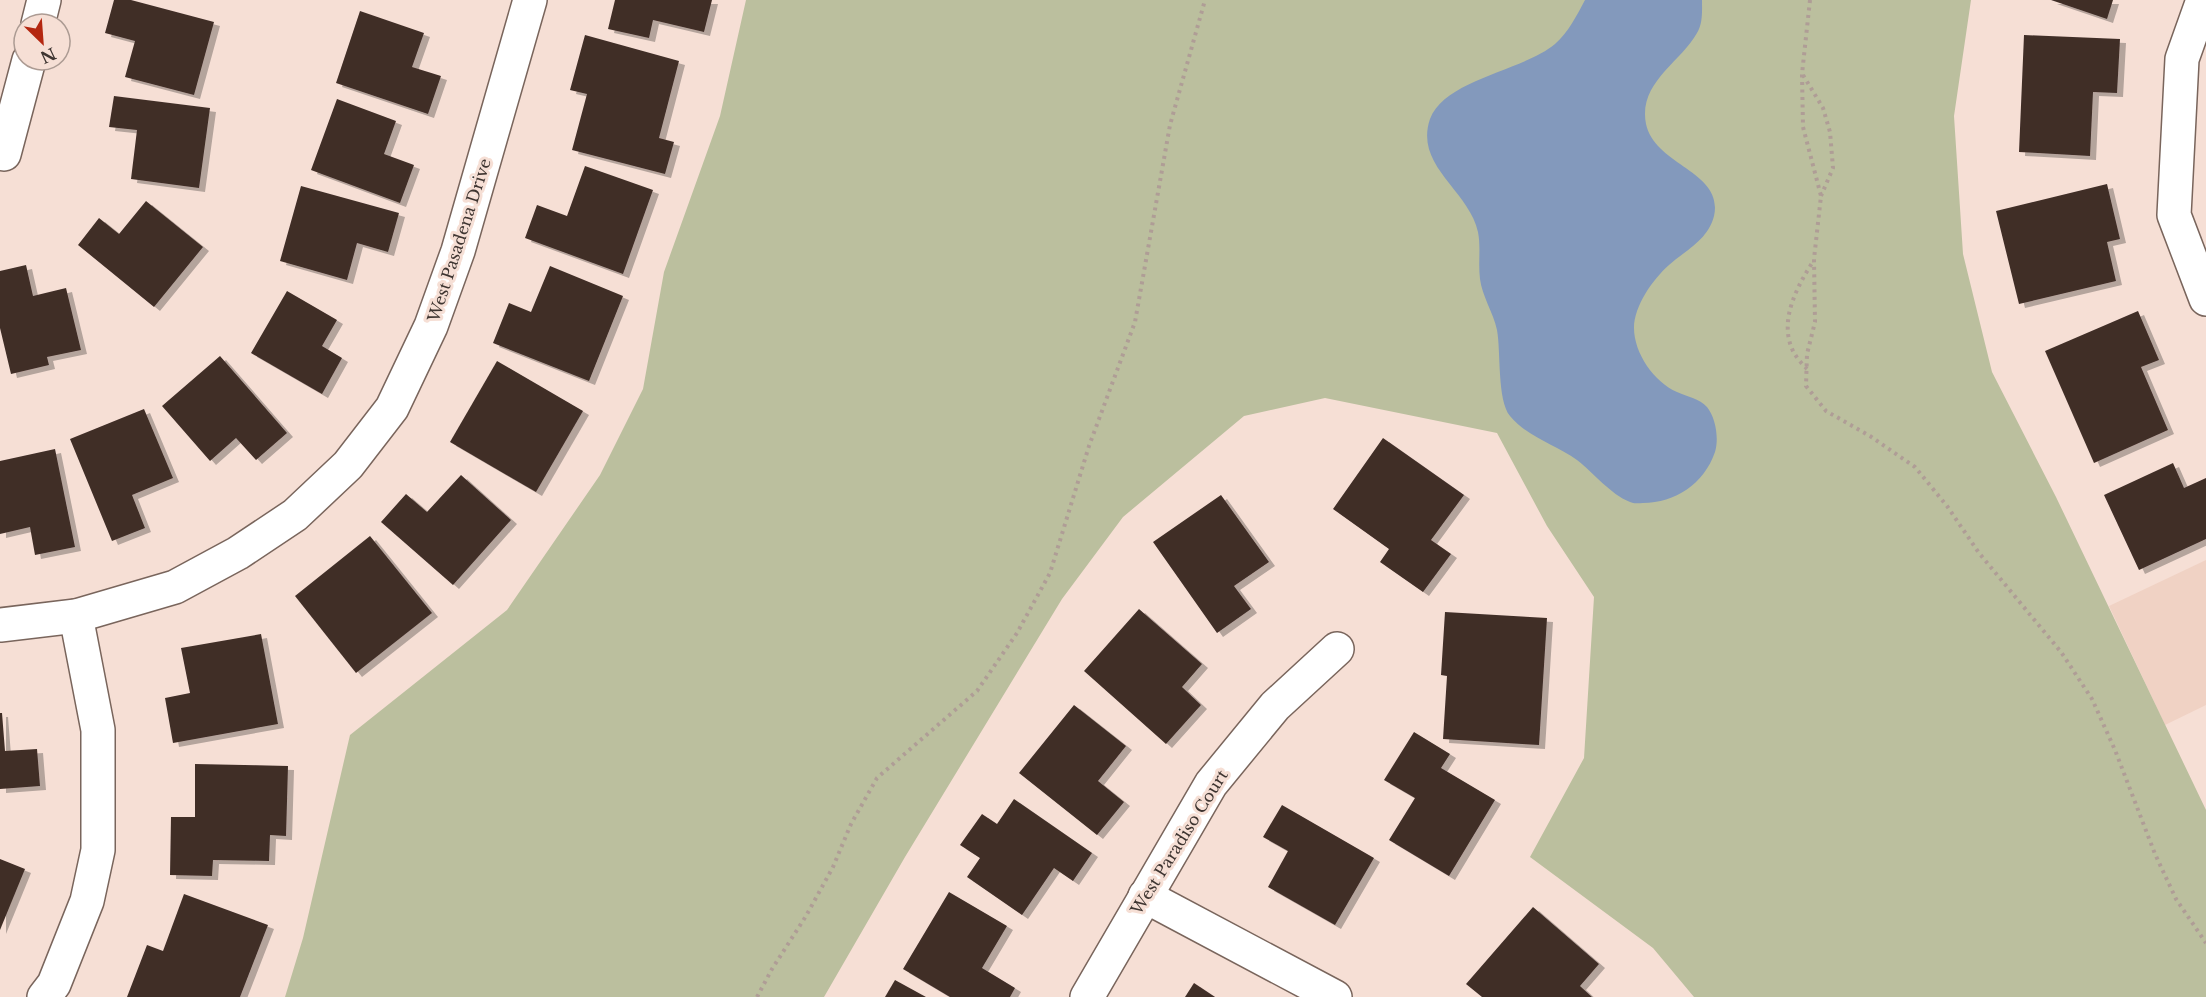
<svg xmlns="http://www.w3.org/2000/svg" width="2206" height="997" viewBox="0 0 2206 997" font-family="'Libre Baskerville',serif">
<style>
.built{fill:#f0d2c4}
.green{fill:#bbbf9e}
.water{fill:#8399bc}
.building{fill:#402e28;filter:url(#shadow)}
.lines{fill:none;stroke-linecap:round;stroke-linejoin:round}
.minor-casing{stroke:#79655c;stroke-width:36}
.path{stroke:#af9d96;stroke-width:4;stroke-dasharray:3 4.5;stroke-linecap:butt}
.minor{stroke:#fff;stroke-width:33}
.labels{text-anchor:middle;stroke-width:6;stroke-linejoin:round;paint-order:stroke}
.street-label{font-size:16px;fill:#3e3531;stroke:#f6dfd5}
</style>
<defs>
<filter id="shadow"><feDropShadow dx="6" dy="4" stdDeviation="0" flood-color="#0004"/></filter>
</defs>
<rect width="100%" height="100%" fill="#f6dfd5"/>
<polygon class="built" points="2206,560 2206,705 2165,725 2109,606"/>
<polygon class="green" points="746,0 1971,0 1954,116 1963,254 1992,372 2056,497 2206,810 2206,997 1694,997 1653,948 1530,857 1584,758 1594,597 1547,526 1497,433 1325,398 1244,416 1123,517 1062,599 905,857 824,997 285,997 303,938 350,735 507,610 600,475 643,389 664,272 720,116"/>
<path class="water" d="M1585,0h117c0,11 1,23 -5,33 -17,30 -59,50 -51,91 9,42 78,47 68,92 -6,24 -28,34 -45,49 -16,14 -35,41 -35,63 0,25 20,54 43,64 9,4 23,7 30,15 9,11 12,32 8,45 -11,32 -40,51 -72,51 -4,0 -9,1 -13,-1 -20,-8 -36,-29 -53,-42 -21,-15 -50,-23 -67,-44 -13,-16 -9,-64 -13,-86 -4,-18 -15,-34 -17,-51 -2,-16 1,-32 -2,-47 -9,-42 -64,-66 -48,-113 15,-40 93,-48 125,-75 13,-11 22,-29 30,-44z"/>
<g class="building">
<polygon points="114,0 131,0 214,22 194,95 125,77 135,41 105,33"/>
<polygon points="615,0 712,0 704,32 653,20 649,38 608,29"/>
<polygon points="2051,0 2113,0 2107,19"/>
<polygon points="360,11 424,33 412,67 441,76 428,114 336,83"/>
<polygon points="585,35 679,61 659,138 674,142 665,174 572,150 587,94 570,90"/>
<polygon points="2024,35 2120,39 2117,93 2093,92 2090,156 2019,152"/>
<polygon points="114,96 210,108 199,188 131,179 137,130 109,127"/>
<polygon points="337,99 396,121 384,154 414,165 400,203 311,170"/>
<polygon points="585,166 653,190 623,274 525,238 537,205 567,216"/>
<polygon points="2107,184 2120,239 2107,242 2116,281 2019,304 1996,211"/>
<polygon points="301,186 399,213 388,252 357,243 347,280 280,261"/>
<polygon points="146,201 203,247 154,307 78,245 99,218 119,234"/>
<polygon points="26,265 33,296 66,288 81,350 47,357 49,365 11,374 0,328 0,271"/>
<polygon points="550,266 623,296 589,381 493,343 509,303 531,312"/>
<polygon points="287,291 337,320 322,346 342,358 322,394 251,353"/>
<polygon points="2138,311 2159,360 2141,367 2168,430 2094,463 2045,351"/>
<polygon points="220,356 287,433 256,460 236,438 210,461 162,406"/>
<polygon points="497,361 583,411 536,492 450,442"/>
<polygon points="144,409 173,478 132,495 145,528 112,541 70,439"/>
<polygon points="1383,438 1464,495 1431,540 1451,554 1423,592 1380,562 1389,549 1333,509"/>
<polygon points="55,449 75,547 35,555 30,527 0,534 0,461"/>
<polygon points="2173,463 2184,488 2206,478 2206,539 2139,570 2104,495"/>
<polygon points="461,475 511,520 453,585 381,522 406,494 427,512"/>
<polygon points="1221,495 1269,562 1234,586 1251,609 1217,633 1153,542"/>
<polygon points="370,536 432,613 356,673 295,596"/>
<polygon points="1139,609 1202,664 1182,687 1201,705 1166,744 1084,671"/>
<polygon points="1445,612 1547,618 1539,745 1443,739 1447,676 1441,675"/>
<polygon points="261,634 278,724 173,743 165,698 190,693 181,648"/>
<polygon points="1074,705 1126,746 1098,781 1124,802 1097,835 1019,773"/>
<polygon points="0,713 2,713 5,751 37,749 40,786 0,789"/>
<polygon points="1414,732 1450,754 1441,768 1495,800 1449,876 1389,840 1415,798 1384,780"/>
<polygon points="195,764 288,766 286,836 270,835 269,861 213,860 212,876 170,875 171,817 195,817"/>
<polygon points="1014,799 1092,853 1073,881 1054,868 1022,915 967,877 980,858 960,845 982,814 997,824"/>
<polygon points="1282,805 1374,858 1335,925 1268,887 1288,851 1263,837"/>
<polygon points="0,859 25,869 0,930"/>
<polygon points="949,892 1007,926 982,968 1015,988 1010,997 950,997 903,969"/>
<polygon points="184,894 268,925 240,997 127,997 147,945 163,951"/>
<polygon points="1533,907 1599,964 1580,986 1592,997 1482,997 1466,984"/>
<polygon points="895,980 926,997 885,997"/>
<polygon points="1194,983 1215,997 1185,997"/>
</g>
<g class="lines">
<defs>
<g id="minor">
<polyline points="2203,0 2182,59 2174,215 2206,299"/>
<polyline points="38,24 44,0"/>
<polyline points="4,154 29,60"/>
<polyline points="0,625 76,616 175,587 238,553 295,515 348,465 392,408 431,326 458,251 530,0"/>
<polyline points="1145,896 1335,997"/>
<polyline points="44,997 54,984 87,901 98,850 98,730 76,616"/>
<polyline points="1087,997 1211,784 1275,706 1337,649"/>
</g>
</defs>
<use href="#minor" class="minor-casing"/>
<g class="path">
<polyline points="1810,0 1802,74 1803,127 1821,196 1814,259 1815,322 1807,354 1806,386 1826,411 1870,436 1915,467 1947,506 1979,553 2061,652 2092,699 2115,750 2155,854 2176,899 2206,943"/>
<polyline points="1803,75 1823,108 1830,132 1833,168 1821,196"/>
<path d="M1807,369c-5,-5 -11,-12 -14,-18 -15,-31 5,-66 21,-91"/>
<polyline points="757,997 772,969 806,916 833,867 851,824 877,778 977,691 1017,633 1050,573 1089,446 1135,322 1170,125 1205,0"/>
</g>
<use href="#minor" class="minor"/>
</g>
<g class="labels">
<g class="street-label">
<text transform="translate(459 240) rotate(-72)" y="6">West Pasadena Drive</text>
<text transform="translate(1179 842) rotate(-58)" y="6">West Paradiso Court</text>
</g>
</g>
<g transform="translate(42 42) rotate(155)"><circle r="28" fill="#f6dfd5" stroke="#ac9b93" stroke-width="1.5"/>
<path d="M0-4.5L10 22L0 15L-10 22Z" fill="#b42710"/>
<text y="-9" font-size="16" font-weight="bold" text-anchor="middle" fill="#3e3531">N</text>
</g>
</svg>
